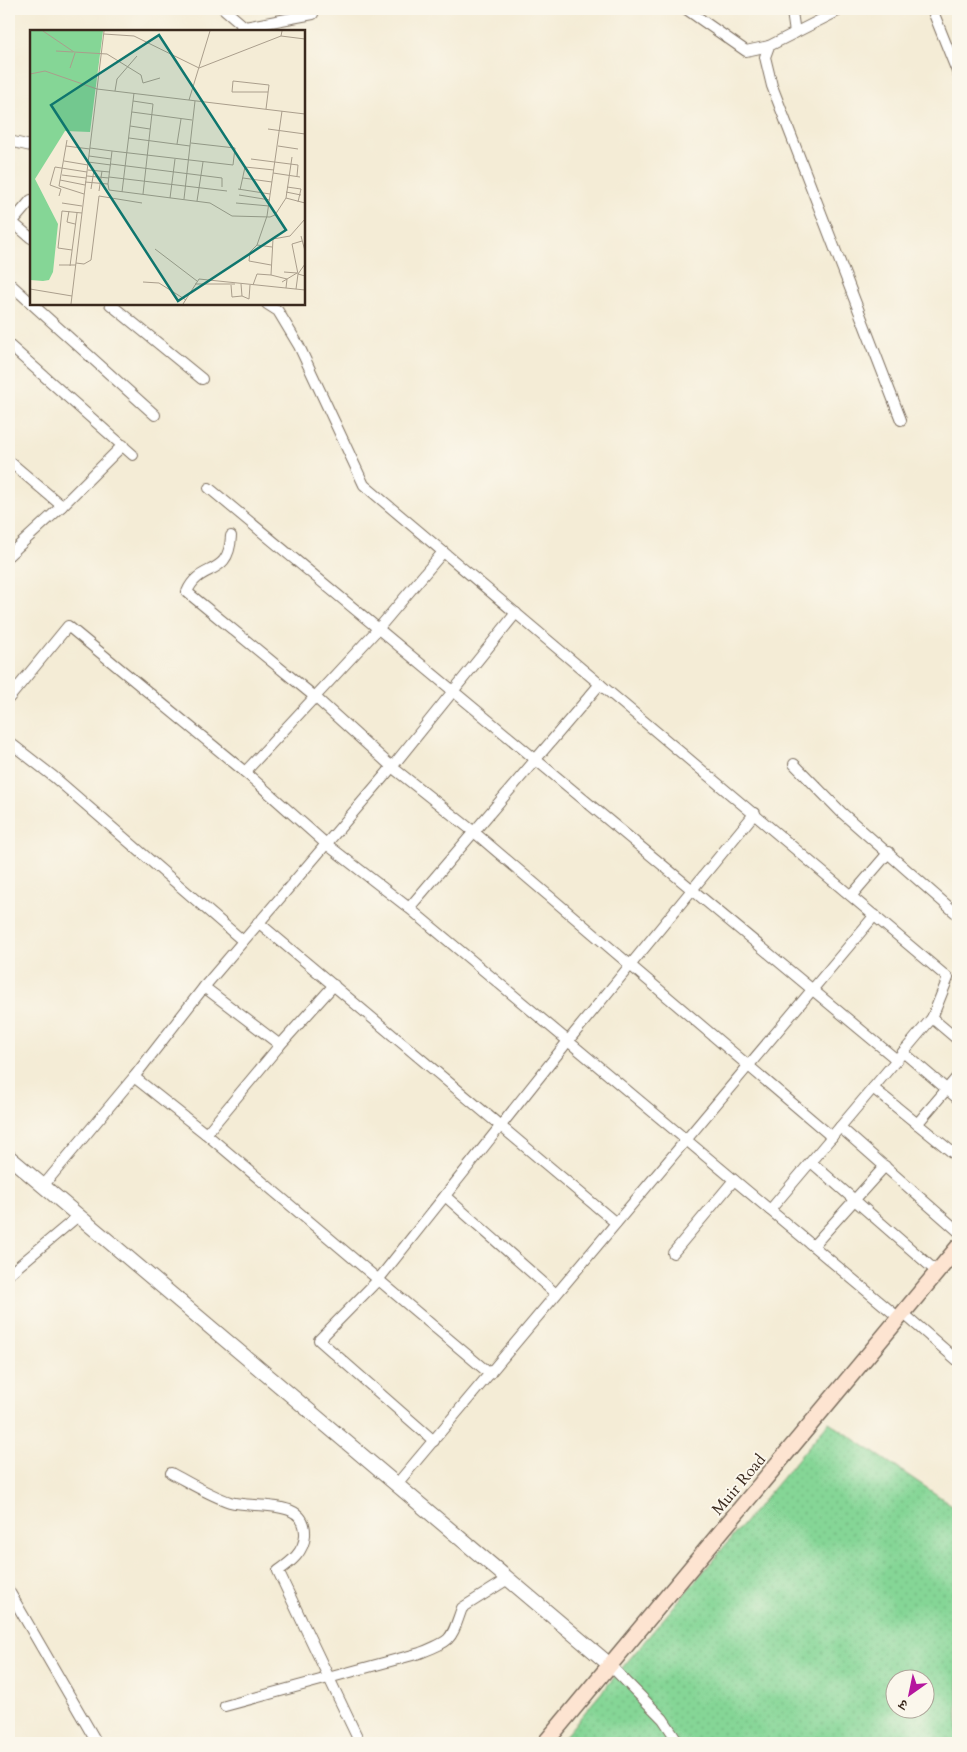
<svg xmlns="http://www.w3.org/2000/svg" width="967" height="1752" viewBox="0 0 967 1752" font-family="Cardo,'Noto Serif Devanagari',serif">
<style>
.grass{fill:url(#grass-dots);stroke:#60805a;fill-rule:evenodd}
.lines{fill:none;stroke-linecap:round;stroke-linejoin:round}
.minor-casing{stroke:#7c6e5e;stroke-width:12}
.tertiary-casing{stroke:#7c6e5e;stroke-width:16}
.secondary-casing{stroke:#7c6e5e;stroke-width:18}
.minor{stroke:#fff;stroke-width:10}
.tertiary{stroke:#fff;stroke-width:14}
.secondary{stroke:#fde4d1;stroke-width:15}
.labels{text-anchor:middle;stroke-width:4;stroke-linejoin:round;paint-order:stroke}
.street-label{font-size:16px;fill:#3b2a1e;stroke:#fbf7ec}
.inset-road{fill:none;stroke:#aa9e8c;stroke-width:1}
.view{fill:#0f766e;fill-opacity:0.15;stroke:#0f766e;stroke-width:2.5}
.inset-edge{fill:none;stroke:#3b2a1e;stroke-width:2.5}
</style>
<defs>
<pattern id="grass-dots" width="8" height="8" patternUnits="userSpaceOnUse" patternTransform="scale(1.25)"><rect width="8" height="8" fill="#85d696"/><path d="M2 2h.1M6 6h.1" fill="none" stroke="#74b881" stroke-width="1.8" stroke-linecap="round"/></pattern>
</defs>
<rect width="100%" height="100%" fill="#fbf7ec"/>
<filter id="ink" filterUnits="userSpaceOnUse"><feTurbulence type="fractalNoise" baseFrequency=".02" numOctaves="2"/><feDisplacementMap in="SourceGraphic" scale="10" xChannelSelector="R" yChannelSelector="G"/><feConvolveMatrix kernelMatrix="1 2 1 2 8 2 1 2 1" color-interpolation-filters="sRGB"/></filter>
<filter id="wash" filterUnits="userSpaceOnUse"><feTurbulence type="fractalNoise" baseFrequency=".0096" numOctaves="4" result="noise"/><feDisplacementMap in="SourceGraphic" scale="20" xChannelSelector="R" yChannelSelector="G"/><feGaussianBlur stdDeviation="1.12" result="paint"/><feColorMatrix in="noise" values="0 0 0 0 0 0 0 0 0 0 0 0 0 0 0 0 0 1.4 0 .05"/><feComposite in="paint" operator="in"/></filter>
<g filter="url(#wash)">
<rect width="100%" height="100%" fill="#f4ecd6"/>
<path class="grass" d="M829,1422l129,87v234h-399zM894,1680h30v30h-30z"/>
</g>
<g filter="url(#ink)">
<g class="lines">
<defs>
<g id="minor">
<polyline points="224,9 245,27"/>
<polyline points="686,9 746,51 769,46 842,9"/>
<polyline points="786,9 792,12 795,33"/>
<polyline points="932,9 958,74"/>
<polyline points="239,31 245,27 313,14"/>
<polyline points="769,46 765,57 772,86 901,420"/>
<polyline points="9,141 31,146"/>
<polyline points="12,222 31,238"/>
<polyline points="9,226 31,200"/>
<polyline points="9,283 31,303"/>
<polyline points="32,304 155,415"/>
<polyline points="110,304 202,379"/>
<polyline points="267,304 278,311 299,346 364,485 948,978 932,1018"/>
<polyline points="9,345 133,455"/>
<polyline points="9,461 62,506"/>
<polyline points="209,488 897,1060"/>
<path d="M231,536c-2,43 -31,25 -44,56l128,105 77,70 82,65 358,305"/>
<polyline points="9,555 62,506 123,445"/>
<polyline points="9,698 68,626 245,772 325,843 409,908 770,1210"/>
<polyline points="9,742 54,777 243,941"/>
<polyline points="794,764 841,812 958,915"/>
<polyline points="245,772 378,629 443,552"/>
<polyline points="852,895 889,852"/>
<polyline points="409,908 600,684"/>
<polyline points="258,922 616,1223"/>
<polyline points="204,987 280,1045"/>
<polyline points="903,1052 958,1099"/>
<polyline points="134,1077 206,1134 490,1374"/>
<polyline points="873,1088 958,1157"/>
<polyline points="917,1124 958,1076"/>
<polyline points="840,1127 958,1231"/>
<polyline points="206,1134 280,1045 334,985"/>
<polyline points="811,1162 937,1272"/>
<polyline points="43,1186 134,1077 204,987 392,767 516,613"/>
<polyline points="445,1196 556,1294"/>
<polyline points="813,1246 885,1166"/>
<polyline points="673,1253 734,1180"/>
<polyline points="9,1274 77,1217"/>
<polyline points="903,1313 958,1361"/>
<polyline points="899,1318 770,1210 932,1018 958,1040"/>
<polyline points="434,1441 319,1340 378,1280 568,1041 755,813"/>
<path d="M171,1473c19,10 38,22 59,29 24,7 77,-5 75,33 -1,17 -14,27 -27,36l82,172"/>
<polyline points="396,1485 875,915"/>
<polyline points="9,1591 97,1743"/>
<polyline points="610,1665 663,1719 679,1743"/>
<path d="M225,1706l195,-53c34,-14 30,-12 42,-45l46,-29"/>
</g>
<polyline id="tertiary" points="9,1157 610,1665"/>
<polyline id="secondary" points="545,1743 958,1247"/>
</defs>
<use href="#minor" class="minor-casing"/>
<use href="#tertiary" class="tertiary-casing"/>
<use href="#secondary" class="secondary-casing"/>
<use href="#minor" class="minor"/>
<use href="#tertiary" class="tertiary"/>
<use href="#secondary" class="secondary"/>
</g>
</g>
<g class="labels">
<g class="street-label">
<text transform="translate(738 1484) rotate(-50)" y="6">Muir Road</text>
</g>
</g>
<g transform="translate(30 30)">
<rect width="275" height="275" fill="#f4ecd6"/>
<path d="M0,1h73l-13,101 -25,-1 -30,48 23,45 -5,48 -4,8 -6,1 -13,-1z" fill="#85d696"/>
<path class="inset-road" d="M13,1l31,21 33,2 34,21 2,8 17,-5M74,4l30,2 65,32 82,-32 1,-5M251,6l24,3M26,21l17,1M40,38l5,-15M0,44l15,-3 52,18 208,25M85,61l2,-12 20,-23M159,70l21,-69M103,71l20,3 -10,90M236,79l3,-24 -36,-4 -1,11h36M102,82l60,8M100,96l20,3M238,99l37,5M99,108l61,8M37,110l-8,46 25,8M147,114l4,-25M36,116l24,3M248,116l20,3M82,121l121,14 2,-17 -44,-5M59,126l22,3M221,129l47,6 -1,11M34,131l24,4M58,132l23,3M81,134l111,14v9M58,140l22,2M243,143l27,4M32,145l24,3M57,146l22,2M79,147l118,14M213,148l29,4M30,150l25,5M55,152l23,2 4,-33 -22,-3M78,154l1,6 101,13 22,13 38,1 5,-2 11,-17 6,-41M257,157l14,2 -3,13M61,159l3,-19M208,159l32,5M210,160l5,-23 29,3M69,161l3,-20M92,162l12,-99M256,162l15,3M209,165l31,5M29,166l2,-7 -11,-4 5,-18 32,5M140,168l5,-39M256,168l19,5M154,169l11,-98M167,171l6,-39M32,173l20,3M206,173l33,3M39,181l-2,11 8,2M271,206l4,15M227,215l15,2M125,219l42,32M42,220l-14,-2 4,-37 20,2M220,222l7,-7 10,-29 15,-105M220,222l-1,9 22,4M46,233l8,1 7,-4 8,-64 43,7M275,234l-7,10 7,2M29,235h17M40,236l7,-53M241,245l16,4 -1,9M113,252l16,1 27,17M252,252l15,-9 -13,-1M165,254h40M201,255l1,12 10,-1 -1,-12M223,255l4,-11 14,1 2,-36 17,-3 15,-17M0,259l42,7M266,259l2,-15 -6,-30 10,-3M212,266l7,3 1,-14M41,274l33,-273M153,274l16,-25 106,11"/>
<path class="view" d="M129,5l127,195 -108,71 -127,-196z"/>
<rect width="275" height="275" class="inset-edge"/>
</g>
<rect width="967" height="1752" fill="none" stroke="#fbf7ec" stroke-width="30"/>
<g transform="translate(910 1694) rotate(213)"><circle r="24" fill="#fbf7ec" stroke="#aea59a"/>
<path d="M0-4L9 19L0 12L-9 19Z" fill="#b5179e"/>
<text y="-8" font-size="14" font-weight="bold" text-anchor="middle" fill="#3b2a1e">उ</text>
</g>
</svg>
